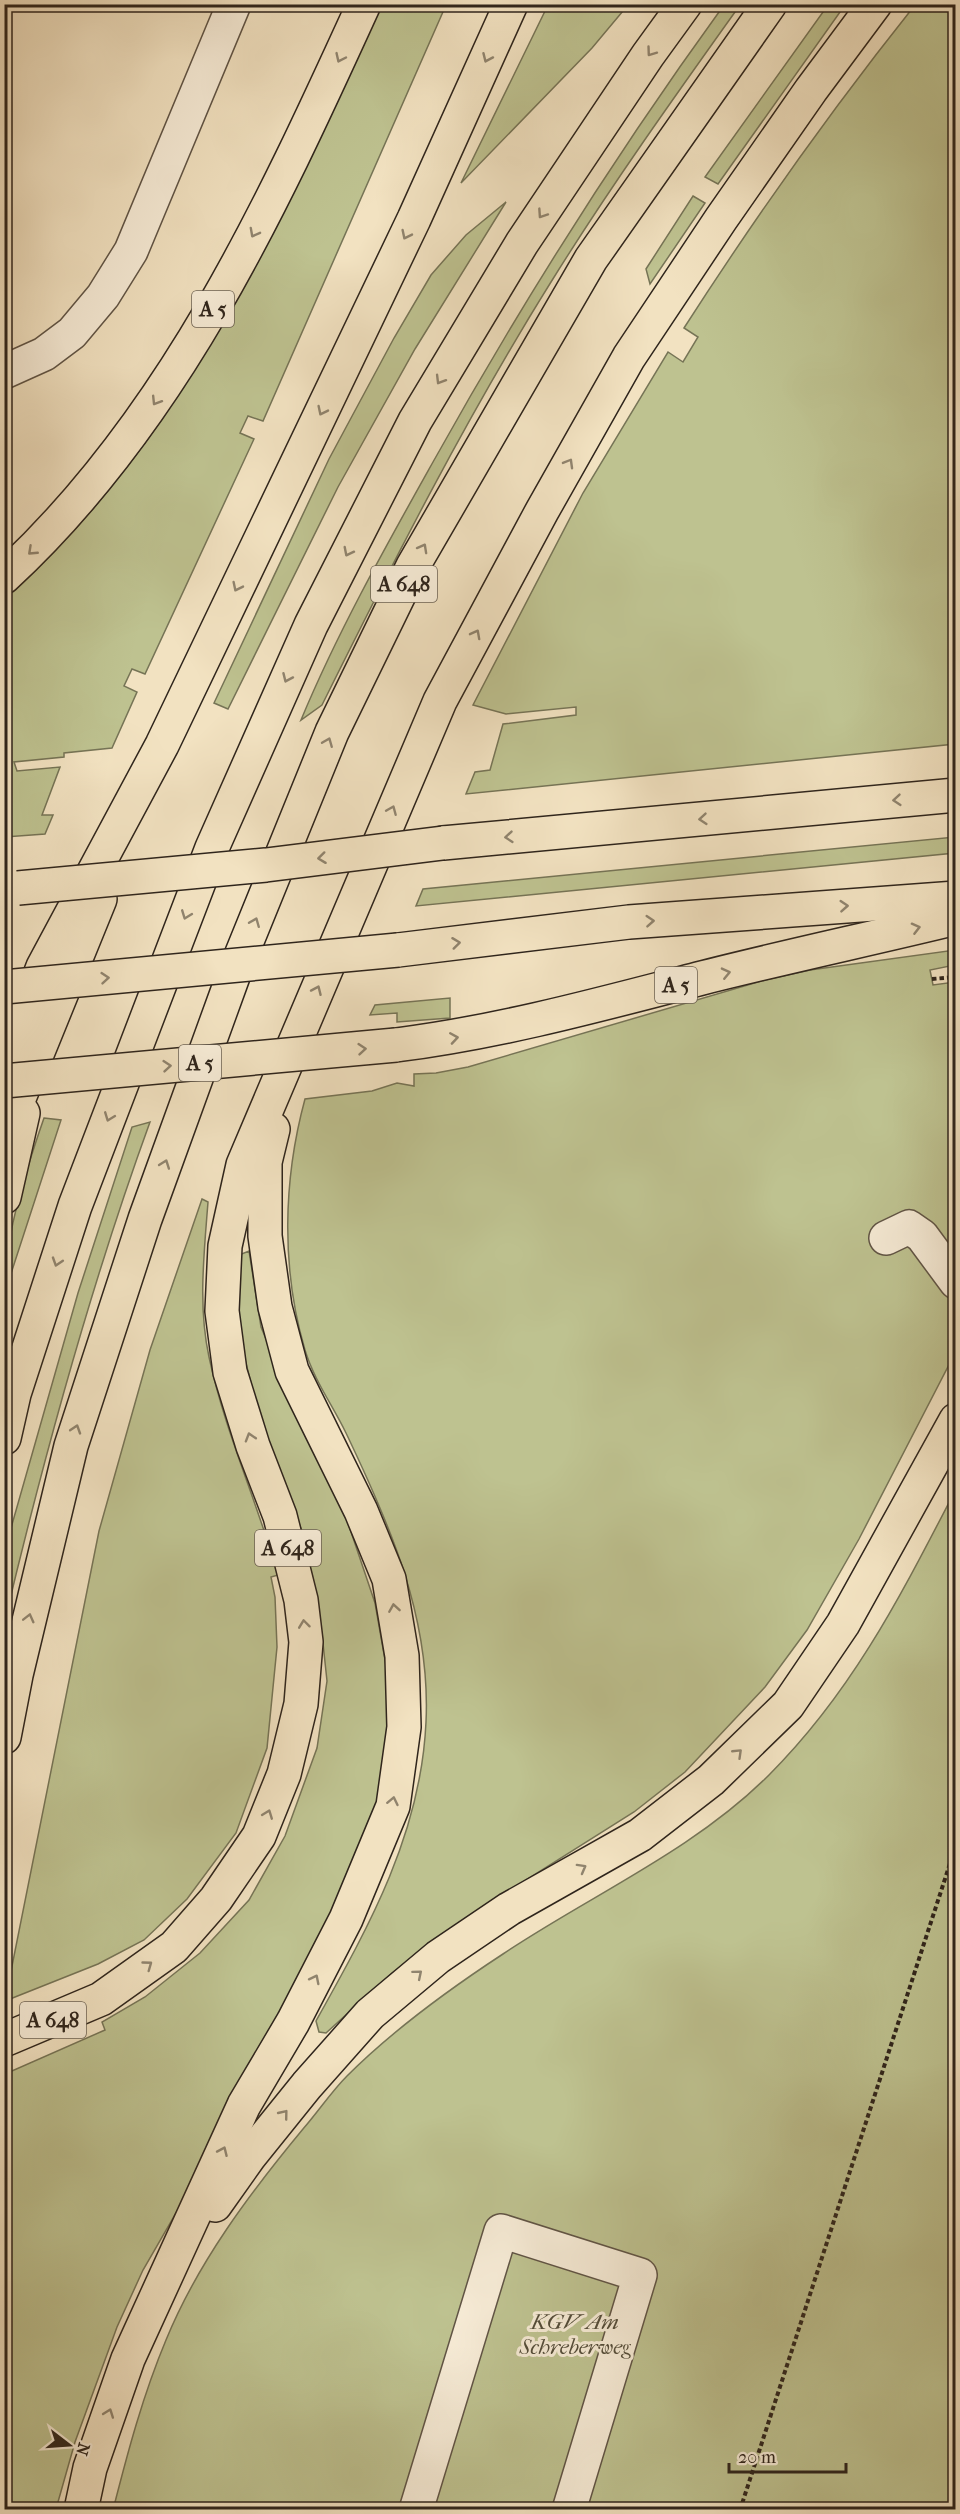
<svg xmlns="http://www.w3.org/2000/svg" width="960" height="2514" viewBox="0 0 960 2514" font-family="'IM FELL French Canon',serif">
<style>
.green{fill:#bec290;stroke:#767456;stroke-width:1.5}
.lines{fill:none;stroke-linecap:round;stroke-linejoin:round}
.minor-casing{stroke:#605445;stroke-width:36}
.highway-casing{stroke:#2f251c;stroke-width:36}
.path{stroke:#2f251c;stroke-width:4;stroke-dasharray:4.5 3;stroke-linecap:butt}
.minor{stroke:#f7ecd7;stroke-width:33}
.highway{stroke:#f2e2c1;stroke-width:33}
.highway-bridge-casing{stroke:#2f251c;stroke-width:36;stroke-linecap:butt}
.highway-bridge{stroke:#f2e2c1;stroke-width:33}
.oneway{stroke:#90846e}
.labels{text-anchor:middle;stroke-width:6;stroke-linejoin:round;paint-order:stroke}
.shield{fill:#f7ecd7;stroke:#6b6154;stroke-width:1.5}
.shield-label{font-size:21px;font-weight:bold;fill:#2f251c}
.park-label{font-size:22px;font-style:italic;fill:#534c39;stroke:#f7ecd7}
</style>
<rect width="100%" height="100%" fill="#f2e2c1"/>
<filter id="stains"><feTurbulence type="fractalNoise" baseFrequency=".00333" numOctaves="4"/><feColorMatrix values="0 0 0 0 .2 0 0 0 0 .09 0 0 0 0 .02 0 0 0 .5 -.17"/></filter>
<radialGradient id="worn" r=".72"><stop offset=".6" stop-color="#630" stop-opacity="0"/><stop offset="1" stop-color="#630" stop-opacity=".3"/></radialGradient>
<g class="green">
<path d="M380,5h66l-183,416 -15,-5 -8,17 14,6 -109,235 -13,-5 -8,17 13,6 -25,56 -48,5v4l-50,5 3,9 43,-4 -18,48h11l-8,19 -40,3 -1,-237c185,-165 272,-377 376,-595z"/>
<polygon points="548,5 628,5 592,48 461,183"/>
<path d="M724,5h16c-65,91 -130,182 -189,277 -85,136 -158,280 -229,423l-21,15c37,-89 85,-174 132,-258 88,-158 185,-311 291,-457z"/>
<polygon points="828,5 845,5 718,184 705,177"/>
<path d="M915,5h40v739l-489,50 9,-22 15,-2 13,-46 73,-9v-8l-70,7 -33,-9 110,-212 85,-141 15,10 15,-25 -14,-9c72,-112 148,-219 231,-323z"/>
<polygon points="693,196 705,203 650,284 646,269"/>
<polygon points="506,202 415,349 338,487 228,709 214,703 329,459 394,338 431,275 466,235"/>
<polygon points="955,837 955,853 416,906 423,889"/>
<path d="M955,950v15l-25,5 3,15 22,-3v282l-14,12 14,25v52l-96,186 -52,91 -42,57 -80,85 -51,40 -162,102 -80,59 -66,60 -7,-1 -3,-11c53,-95 105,-187 110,-299 5,-104 -36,-197 -80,-289 -13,-27 -32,-53 -41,-83 -24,-81 -22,-170 0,-251l67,-8 25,-8 17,3v-12l22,-1 32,-6 297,-87 45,-10z"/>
<polygon points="450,998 450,1018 397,1022 397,1013 370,1015 375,1005"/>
<path d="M44,1118l17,2 -56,172c-1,-55 21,-122 39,-174z"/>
<path d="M150,1122c-59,162 -105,330 -145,498v-64l6,-28 67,-235 54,-166z"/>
<path d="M202,1199l6,3c-4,52 -10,105 1,155 16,75 48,144 69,218l-7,2 4,20 2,50 -10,101 -31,85 -49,66 -43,41 -46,24 -93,37 94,-470 51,-181z"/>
<polygon points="249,1251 261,1327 302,1425 346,1517 375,1603 391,1694 386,1769 368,1835 342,1899 198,2175 143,2270 117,2327 75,2442 56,2509 5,2510 5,2074 105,2030 102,2022 145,1997 200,1953 249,1900 285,1836 317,1748 327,1681 322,1634 302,1531 261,1422 238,1332 239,1255"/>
<path d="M955,1491v1018l-842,1c15,-59 30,-115 53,-170 32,-78 84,-147 137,-211 15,-17 28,-37 44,-53 46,-46 101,-86 156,-122 88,-59 190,-103 266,-179 84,-84 132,-180 186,-284z"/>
</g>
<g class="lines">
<defs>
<g id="minor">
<polyline points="4,372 44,354 72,333 103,296 131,251 234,4"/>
<polyline points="886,1238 909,1227 922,1236 956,1282"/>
<polyline points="416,2510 501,2231 640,2275 569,2510"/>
</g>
<g id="highway">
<path d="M4,577c169,-156 266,-367 360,-573"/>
<polyline points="443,843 956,795"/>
<polyline points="398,950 629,922 956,898"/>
<path d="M396,1045c103,-13 202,-40 302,-66 86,-22 172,-40 258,-61"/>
<polyline points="4,1068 43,967 162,745 414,219 511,4"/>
<polyline points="4,1135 100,899"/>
<polyline points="4,1197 23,1113"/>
<polyline points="4,1438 14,1394 75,1206 212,848 311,625 415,421 522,243 648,55 685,4"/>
<polyline points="4,1737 16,1675 71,1446 145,1219 236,968 332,732 413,566 591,259 770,4"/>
<polyline points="4,2040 101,1999 174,1947 216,1899 259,1836 284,1774 301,1704 306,1642 301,1600 280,1516 253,1446 230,1372 222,1311 225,1246 243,1165 440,701 542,511 629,357 721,219 811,90 875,4"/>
<polyline points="215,2205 249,2157 307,2085 370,2014 438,1957 509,1909 640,1835 711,1780 788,1705 843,1624 956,1420"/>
<polyline points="81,2510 90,2468 128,2359 244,2105 293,2022 346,1919 393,1806 404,1727 402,1656 389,1579 361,1511 292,1371 275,1307 265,1236 265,1162 273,1129"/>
</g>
</defs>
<use href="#minor" class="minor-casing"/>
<use href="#highway" class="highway-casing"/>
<g class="path">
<polyline points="932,979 956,977"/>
<polyline points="740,2510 956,1845"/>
</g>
<use href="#minor" class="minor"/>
<use href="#highway" class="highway"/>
<defs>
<g id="highway-bridge">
<polyline points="18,888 266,865 443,843"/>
<polyline points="4,987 398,950"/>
<polyline points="4,1081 396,1045"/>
</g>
</defs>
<use href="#highway-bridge" class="highway-bridge-casing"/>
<use href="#highway-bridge" class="highway-bridge"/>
</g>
<defs><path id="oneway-chevron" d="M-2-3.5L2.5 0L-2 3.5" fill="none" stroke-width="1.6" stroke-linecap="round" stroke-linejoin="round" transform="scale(1.5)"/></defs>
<g class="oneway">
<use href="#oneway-chevron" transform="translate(651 52) rotate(126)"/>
<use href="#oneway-chevron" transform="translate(340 58) rotate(115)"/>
<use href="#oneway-chevron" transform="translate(487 58) rotate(114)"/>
<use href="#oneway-chevron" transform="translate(542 214) rotate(124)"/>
<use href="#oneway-chevron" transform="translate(254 233) rotate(118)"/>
<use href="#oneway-chevron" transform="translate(406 235) rotate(116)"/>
<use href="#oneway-chevron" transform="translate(440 380) rotate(121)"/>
<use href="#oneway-chevron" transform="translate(156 401) rotate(122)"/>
<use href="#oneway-chevron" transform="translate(322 411) rotate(116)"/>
<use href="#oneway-chevron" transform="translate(569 463) rotate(-60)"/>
<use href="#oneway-chevron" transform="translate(423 548) rotate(-61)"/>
<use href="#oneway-chevron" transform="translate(32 551) rotate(137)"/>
<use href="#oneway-chevron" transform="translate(348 552) rotate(117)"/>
<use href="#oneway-chevron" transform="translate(237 587) rotate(116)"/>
<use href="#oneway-chevron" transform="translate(476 634) rotate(-62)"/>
<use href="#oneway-chevron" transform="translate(287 678) rotate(114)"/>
<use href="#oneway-chevron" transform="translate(328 742) rotate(-68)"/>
<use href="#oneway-chevron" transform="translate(897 800) rotate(175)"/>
<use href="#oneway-chevron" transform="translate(392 810) rotate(-67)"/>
<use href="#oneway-chevron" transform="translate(703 819) rotate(175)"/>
<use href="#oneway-chevron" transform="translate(509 837) rotate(175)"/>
<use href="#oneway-chevron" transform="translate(322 858) rotate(173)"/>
<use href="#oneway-chevron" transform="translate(844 906) rotate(-4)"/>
<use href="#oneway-chevron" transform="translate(186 915) rotate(111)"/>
<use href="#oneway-chevron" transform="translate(650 921) rotate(-4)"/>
<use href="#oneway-chevron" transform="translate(255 922) rotate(-68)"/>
<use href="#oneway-chevron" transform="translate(916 928) rotate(-14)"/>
<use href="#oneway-chevron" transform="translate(456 943) rotate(-7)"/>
<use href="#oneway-chevron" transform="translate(726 973) rotate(-13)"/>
<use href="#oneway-chevron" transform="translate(105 978) rotate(-5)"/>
<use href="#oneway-chevron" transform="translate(317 990) rotate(-66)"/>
<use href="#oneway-chevron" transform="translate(454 1038) rotate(-9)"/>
<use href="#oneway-chevron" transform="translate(362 1049) rotate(-5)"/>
<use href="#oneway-chevron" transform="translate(167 1066) rotate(-5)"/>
<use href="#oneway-chevron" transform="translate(109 1117) rotate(111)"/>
<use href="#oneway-chevron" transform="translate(165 1164) rotate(-70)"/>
<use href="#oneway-chevron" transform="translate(57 1262) rotate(108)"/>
<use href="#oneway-chevron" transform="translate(76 1429) rotate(-72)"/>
<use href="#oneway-chevron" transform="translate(250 1437) rotate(-107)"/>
<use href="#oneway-chevron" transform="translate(394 1608) rotate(-99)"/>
<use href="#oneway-chevron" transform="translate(29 1618) rotate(-76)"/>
<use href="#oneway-chevron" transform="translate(304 1624) rotate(-97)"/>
<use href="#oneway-chevron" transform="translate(738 1753) rotate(-44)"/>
<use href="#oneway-chevron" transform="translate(393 1801) rotate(-78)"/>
<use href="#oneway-chevron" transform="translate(268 1814) rotate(-69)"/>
<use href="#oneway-chevron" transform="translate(582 1868) rotate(-29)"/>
<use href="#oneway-chevron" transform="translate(148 1965) rotate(-36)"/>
<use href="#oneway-chevron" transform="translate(418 1974) rotate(-40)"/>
<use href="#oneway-chevron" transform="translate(315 1979) rotate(-63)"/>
<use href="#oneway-chevron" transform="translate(284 2114) rotate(-51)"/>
<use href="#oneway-chevron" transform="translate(223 2151) rotate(-66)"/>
<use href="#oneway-chevron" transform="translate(109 2413) rotate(-70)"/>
</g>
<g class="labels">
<g class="shield">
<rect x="192" y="291" width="42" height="36" rx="4.5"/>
<rect x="371" y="566" width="66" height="36" rx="4.5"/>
<rect x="655" y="967" width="42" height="36" rx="4.5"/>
<rect x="179" y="1045" width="42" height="36" rx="4.5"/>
<rect x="255" y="1530" width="66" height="36" rx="4.5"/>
<rect x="20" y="2002" width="66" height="36" rx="4.5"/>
</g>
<g class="shield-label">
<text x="213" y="316">A 5</text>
<text x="404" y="591">A 648</text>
<text x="676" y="992">A 5</text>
<text x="200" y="1070">A 5</text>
<text x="288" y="1555">A 648</text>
<text x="53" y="2027">A 648</text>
</g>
<g class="park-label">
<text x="575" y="2329">KGV Am<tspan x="575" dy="25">Schreberweg</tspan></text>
</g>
</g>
<rect width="960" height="2514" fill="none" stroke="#f2e2c1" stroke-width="24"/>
<rect x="6" y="6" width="948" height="2502" fill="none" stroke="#2f251c" stroke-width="3"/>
<rect x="12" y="12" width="936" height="2490" fill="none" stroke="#2f251c" stroke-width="1.5"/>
<g transform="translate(69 2445) rotate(107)" stroke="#f7ecd7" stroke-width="4.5" paint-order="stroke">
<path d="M0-4.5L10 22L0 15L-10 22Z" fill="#2f251c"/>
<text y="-9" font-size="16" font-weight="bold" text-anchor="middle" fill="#2f251c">N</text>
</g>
<path d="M729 2463v9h117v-9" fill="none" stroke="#2f251c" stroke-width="3"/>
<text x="738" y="2463" font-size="18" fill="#2f251c" stroke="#f7ecd7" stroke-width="4.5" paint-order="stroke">20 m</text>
<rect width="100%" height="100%" filter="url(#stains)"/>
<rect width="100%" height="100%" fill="url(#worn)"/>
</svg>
